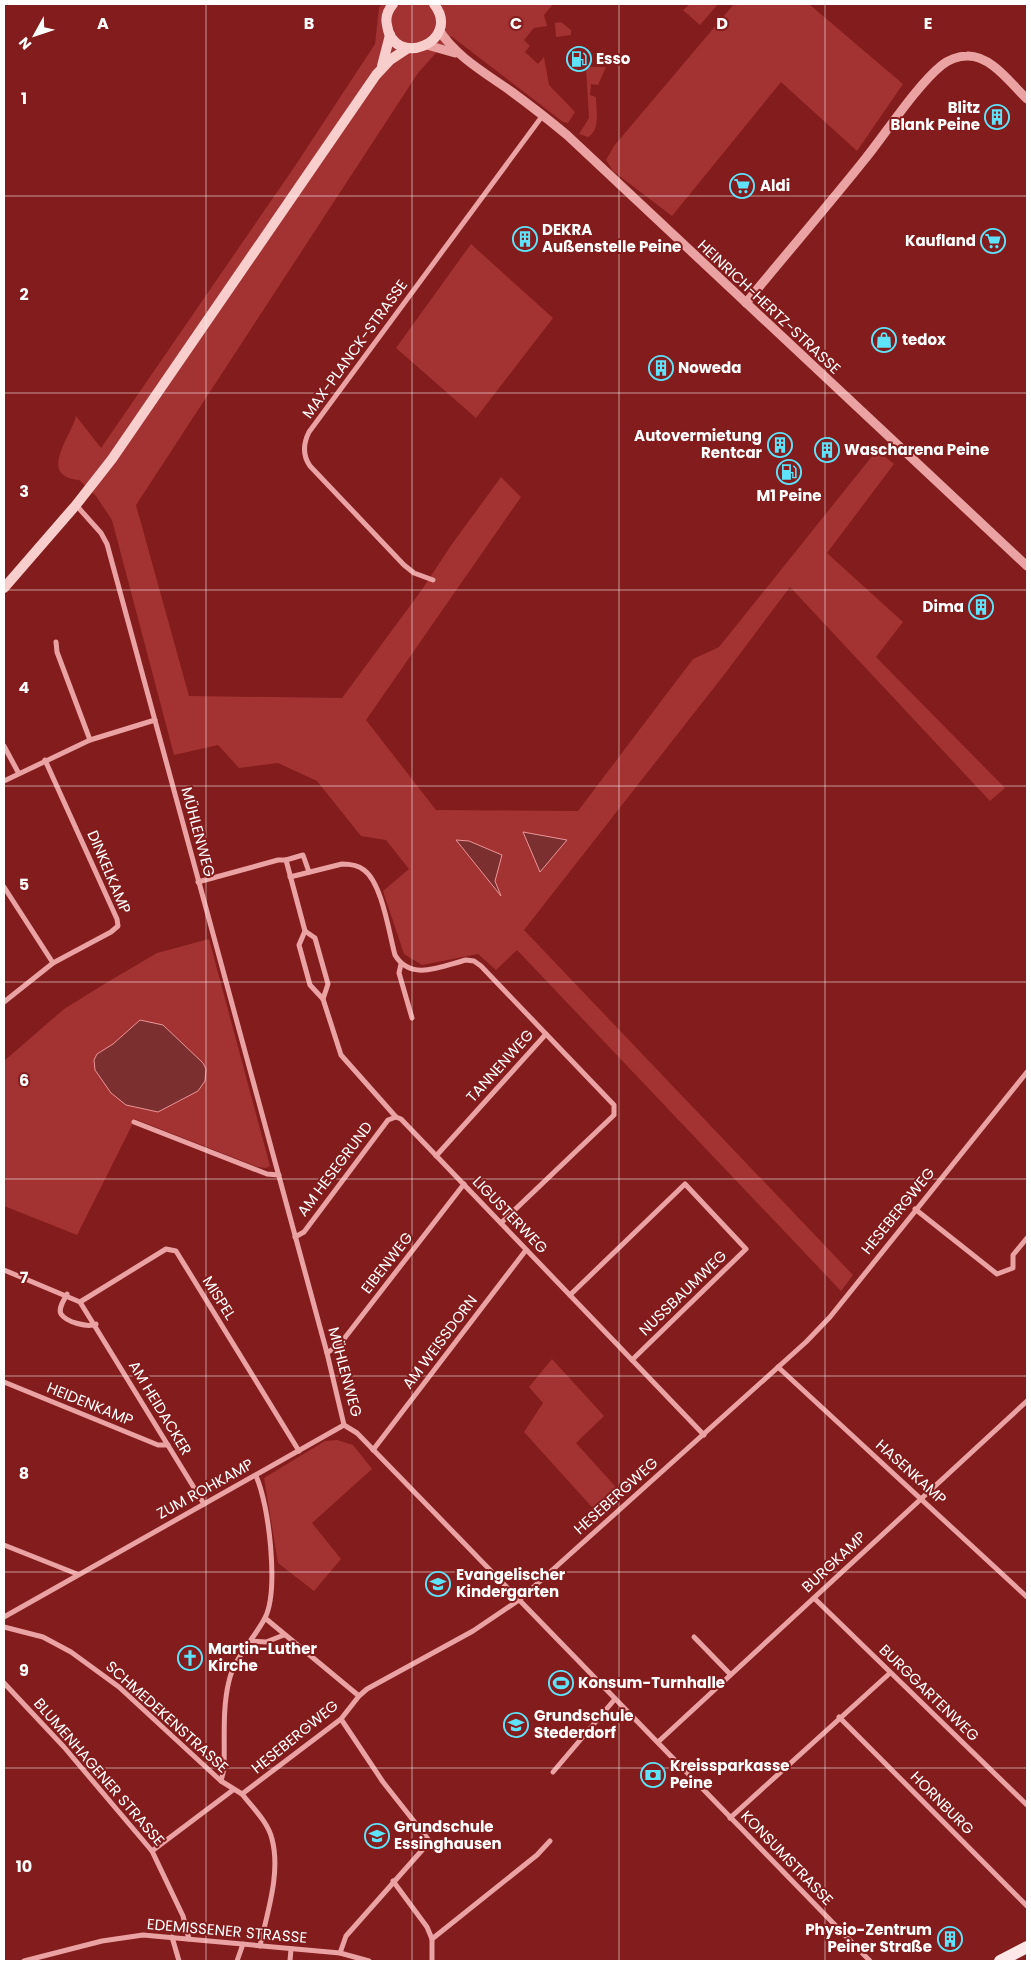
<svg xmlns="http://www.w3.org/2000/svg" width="1031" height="1965" viewBox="0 0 1031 1965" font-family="Poppins,sans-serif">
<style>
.green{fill:#a33233}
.water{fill:#7b302f;stroke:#ec9597}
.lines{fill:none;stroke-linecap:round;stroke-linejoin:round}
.minor{stroke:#eaa2a2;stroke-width:5}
.tertiary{stroke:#eaa2a2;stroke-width:9}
.secondary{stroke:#f8cecd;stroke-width:10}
.primary{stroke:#fee7e6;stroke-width:12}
.grid{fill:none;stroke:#fff;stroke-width:1;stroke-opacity:0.55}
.labels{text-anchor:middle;stroke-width:4;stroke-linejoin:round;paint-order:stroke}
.poi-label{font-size:15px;font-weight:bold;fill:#fff;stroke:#831c1c;text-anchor:start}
.street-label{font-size:15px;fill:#fff;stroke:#831c1c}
.grid-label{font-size:16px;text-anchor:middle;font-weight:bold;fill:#fff;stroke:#831c1c;stroke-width:4;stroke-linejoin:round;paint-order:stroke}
</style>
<rect width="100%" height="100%" fill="#831c1c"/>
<g class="green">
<path d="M382,4h171l-9,11 3,11 -13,2 -10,12 6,6 -5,6 13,12 6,-7 5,28 26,27 -7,11 -5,-1 -112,-86 -33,37 -282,432 53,191 153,2 79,-107 31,-47 49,-67 20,20 -155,223 70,90 142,1 115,-152 26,-12 158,-197 17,14 -67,89 76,69 -27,35 129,131 -15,13 -200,-214 -63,84 -203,259 329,345 -12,16 -324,-341 -21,20 -18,-16 -56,11 -18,-11 -21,-63 26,-22 -23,-29 -25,-4 -44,-55 -39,-18 -39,5 -21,-23 -44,10 -62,-235 -16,-24 -17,-16c-42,-4 -8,-43 -3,-64l25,32 194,-282 80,-122 4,-36z"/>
<polygon points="690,4 718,4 700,25 683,10"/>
<polygon points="734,4 809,4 903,84 857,151 781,82 672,216 613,171 606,160 614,146"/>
<polygon points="561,22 571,30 571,35 556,37 555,23"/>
<path d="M586,67h20l-8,18 -7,-1 -1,11 6,2c0,13 5,33 -8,40l-9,-3 10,-16z"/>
<polygon points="471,244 553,318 476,418 396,348"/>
<polygon points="209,939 270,1166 266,1168 258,1167 135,1119 77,1235 4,1206 4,1061 64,1009 106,983 157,953"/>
<polygon points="552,1359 604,1416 576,1443 623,1495 600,1516 524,1432 543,1403 529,1387"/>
<polygon points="337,1440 353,1445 372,1469 312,1523 341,1559 314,1591 278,1563 264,1478 325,1441"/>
</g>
<g class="water">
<polygon points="523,832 567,840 540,872"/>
<polygon points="456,840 469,841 502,855 495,881 501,896"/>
<polygon points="140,1020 163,1025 203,1063 206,1069 205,1081 198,1091 158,1112 126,1105 111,1093 95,1070 94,1060 97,1054 113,1044"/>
</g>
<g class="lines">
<g class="minor">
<polyline points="76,505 101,533 107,544 327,1353 344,1425 357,1433 870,1961"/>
<path d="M433,580l-19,-7 -10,-8 -94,-99c-7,-10 -7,-22 -1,-34l234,-317"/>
<polyline points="56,642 57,652 90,740"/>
<polyline points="4,746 18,772"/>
<polyline points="4,781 90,740 155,720"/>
<polyline points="286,860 303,855 309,872"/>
<path d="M290,877l52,-13c8,0 16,1 22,6 18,13 25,63 31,85 16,27 47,11 71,5l8,1 7,5 65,68"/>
<polyline points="198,882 278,860 286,860 305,931 299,945 310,985 323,999 341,1055 396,1117 401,1119 704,1435"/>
<polyline points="4,887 53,963"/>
<polyline points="305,931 315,938 328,984 323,999"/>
<polyline points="401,964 399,973 412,1018"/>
<polyline points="4,1002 53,963 111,932 118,926 117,919 45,760"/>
<polyline points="134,1122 267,1174 279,1175"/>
<polyline points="436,1156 546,1034 614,1105 614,1115 501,1223"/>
<polyline points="915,1209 997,1274 1013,1268 1013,1255 1027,1238"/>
<polyline points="295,1237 304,1232 388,1120 396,1117"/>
<polyline points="4,1270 80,1302 204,1504"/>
<path d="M67,1294c-3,6 -9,14 -6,20 5,8 27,14 35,10"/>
<polyline points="570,1295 685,1184 746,1249 632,1360"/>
<polyline points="80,1302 166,1249 176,1251 299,1451"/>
<polyline points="327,1353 340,1344 464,1184"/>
<polyline points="778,1367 1027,1597"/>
<polyline points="4,1382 158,1445 168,1445"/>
<polyline points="373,1450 526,1250"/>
<polyline points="4,1545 77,1574"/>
<polyline points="814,1598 1027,1805"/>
<polyline points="4,1617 344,1425"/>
<polyline points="265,1618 359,1696"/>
<polyline points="4,1627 43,1637 71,1652 119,1687 221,1781 242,1794 341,1719 359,1696 367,1689 473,1631 519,1600 806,1342 830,1317 1027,1072"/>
<polyline points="694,1637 730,1674"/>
<polyline points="252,1641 266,1642 284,1635"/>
<polyline points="4,1683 64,1747 152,1851 183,1916 189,1939"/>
<polyline points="839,1717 1027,1906"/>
<polyline points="658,1742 1027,1401"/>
<polyline points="553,1772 615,1699"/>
<path d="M221,1781l3,-12c1,-28 -2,-60 5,-88 5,-23 25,-42 36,-63 14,-28 4,-114 -9,-142"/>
<path d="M242,1794c10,13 26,28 30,45 9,34 -5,74 -12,107"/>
<polyline points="730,1818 890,1673"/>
<polyline points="152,1851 233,1790"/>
<polyline points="393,1881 427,1927 432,1939 432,1961"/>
<polyline points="172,1937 179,1961"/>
<polyline points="432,1939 537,1855 550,1841"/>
<polyline points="340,1953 346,1936 424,1848 428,1839 383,1782 341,1719"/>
<polyline points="24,1961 102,1941 143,1935 340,1953 369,1961"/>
<polyline points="237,1961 243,1944"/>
<polyline points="290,1961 291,1949"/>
</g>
<g class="tertiary">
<path d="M439,30c17,27 48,44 73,62 19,14 37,28 55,43l460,431"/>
<polyline points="427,45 455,53"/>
<path d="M746,303c39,-48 80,-95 119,-144 21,-26 52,-74 77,-94 6,-5 16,-9 25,-9 24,-1 44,28 60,43"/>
</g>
<g class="secondary">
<path d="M393,4c-5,6 -8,13 -6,21 6,45 76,17 47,-21"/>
<polyline points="382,66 390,35"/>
<polyline points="4,588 76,505 112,459 376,75 390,60 408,48"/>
</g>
<polyline class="primary" points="1000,1961 1027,1947"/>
</g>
<path class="grid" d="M206,4v1957M412,4v1957M619,4v1957M825,4v1957M4,196h1023M4,393h1023M4,590h1023M4,786h1023M4,982h1023M4,1179h1023M4,1376h1023M4,1572h1023M4,1768h1023"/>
<defs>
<symbol id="fuel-ring" viewBox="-11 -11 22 22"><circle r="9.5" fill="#831c1c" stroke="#5fe3fb" stroke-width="1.5"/><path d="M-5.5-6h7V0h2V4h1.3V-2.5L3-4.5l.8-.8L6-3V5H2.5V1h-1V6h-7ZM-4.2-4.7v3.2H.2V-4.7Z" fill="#5fe3fb"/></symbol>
<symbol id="building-ring" viewBox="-11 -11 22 22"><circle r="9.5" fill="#831c1c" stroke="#5fe3fb" stroke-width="1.5"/><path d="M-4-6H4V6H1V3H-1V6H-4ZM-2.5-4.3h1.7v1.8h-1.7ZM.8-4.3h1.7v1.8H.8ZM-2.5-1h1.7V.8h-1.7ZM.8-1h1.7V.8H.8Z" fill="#5fe3fb"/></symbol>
<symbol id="supermarket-ring" viewBox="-11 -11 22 22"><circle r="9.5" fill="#831c1c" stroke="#5fe3fb" stroke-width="1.5"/><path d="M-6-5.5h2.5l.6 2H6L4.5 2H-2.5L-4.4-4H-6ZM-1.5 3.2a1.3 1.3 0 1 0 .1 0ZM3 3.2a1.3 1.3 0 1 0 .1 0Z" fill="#5fe3fb"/></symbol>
<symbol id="shop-ring" viewBox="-11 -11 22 22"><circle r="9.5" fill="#831c1c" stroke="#5fe3fb" stroke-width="1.5"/><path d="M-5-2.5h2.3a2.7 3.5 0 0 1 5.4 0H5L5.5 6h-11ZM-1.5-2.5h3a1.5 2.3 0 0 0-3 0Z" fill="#5fe3fb"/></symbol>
<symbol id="school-ring" viewBox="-11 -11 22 22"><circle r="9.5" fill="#831c1c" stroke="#5fe3fb" stroke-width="1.5"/><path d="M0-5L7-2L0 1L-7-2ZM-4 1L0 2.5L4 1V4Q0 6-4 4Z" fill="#5fe3fb"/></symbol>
<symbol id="church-ring" viewBox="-11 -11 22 22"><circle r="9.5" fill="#831c1c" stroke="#5fe3fb" stroke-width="1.5"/><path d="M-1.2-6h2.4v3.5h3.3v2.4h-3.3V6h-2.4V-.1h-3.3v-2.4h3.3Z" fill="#5fe3fb"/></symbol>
<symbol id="stadium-ring" viewBox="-11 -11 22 22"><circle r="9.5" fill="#831c1c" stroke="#5fe3fb" stroke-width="1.5"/><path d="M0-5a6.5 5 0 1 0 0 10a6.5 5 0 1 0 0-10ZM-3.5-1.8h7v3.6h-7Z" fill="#5fe3fb"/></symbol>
<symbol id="bank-ring" viewBox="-11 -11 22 22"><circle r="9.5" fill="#831c1c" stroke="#5fe3fb" stroke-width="1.5"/><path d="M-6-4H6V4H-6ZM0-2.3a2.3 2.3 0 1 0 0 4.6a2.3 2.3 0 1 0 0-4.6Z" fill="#5fe3fb"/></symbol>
</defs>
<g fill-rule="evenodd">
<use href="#fuel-ring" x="565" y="45" width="28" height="28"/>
<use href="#building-ring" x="983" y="103" width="28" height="28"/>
<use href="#supermarket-ring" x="728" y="172" width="28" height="28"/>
<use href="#building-ring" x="511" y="225" width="28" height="28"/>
<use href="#supermarket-ring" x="979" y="227" width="28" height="28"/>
<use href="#shop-ring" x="870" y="326" width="28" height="28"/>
<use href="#building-ring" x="647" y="354" width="28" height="28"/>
<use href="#building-ring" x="766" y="431" width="28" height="28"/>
<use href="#building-ring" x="813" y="436" width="28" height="28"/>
<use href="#fuel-ring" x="775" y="458" width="28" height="28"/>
<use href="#building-ring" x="967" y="593" width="28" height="28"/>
<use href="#school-ring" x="424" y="1570" width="28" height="28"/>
<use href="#church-ring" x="176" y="1644" width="28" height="28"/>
<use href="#stadium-ring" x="547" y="1669" width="28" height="28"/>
<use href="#school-ring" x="502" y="1711" width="28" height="28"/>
<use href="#bank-ring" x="639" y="1761" width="28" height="28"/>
<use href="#school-ring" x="363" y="1822" width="28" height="28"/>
<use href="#building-ring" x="936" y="1925" width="28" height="28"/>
</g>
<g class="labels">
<g class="poi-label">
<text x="596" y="64">Esso</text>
<text x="980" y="113" text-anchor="end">Blitz<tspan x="980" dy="17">Blank Peine</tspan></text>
<text x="760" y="191">Aldi</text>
<text x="542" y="235">DEKRA<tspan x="542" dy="17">Außenstelle Peine</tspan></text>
<text x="976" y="246" text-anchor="end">Kaufland</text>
<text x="902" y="345">tedox</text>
<text x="678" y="373">Noweda</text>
<text x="762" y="441" text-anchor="end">Autovermietung<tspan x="762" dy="17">Rentcar</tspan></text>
<text x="844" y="455">Wascharena Peine</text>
<text x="789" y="501" text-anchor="middle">M1 Peine</text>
<text x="964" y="612" text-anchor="end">Dima</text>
<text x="456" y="1580">Evangelischer<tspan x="456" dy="17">Kindergarten</tspan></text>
<text x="208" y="1654">Martin-Luther<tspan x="208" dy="17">Kirche</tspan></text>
<text x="578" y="1688">Konsum-Turnhalle</text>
<text x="534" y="1721">Grundschule<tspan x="534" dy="17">Stederdorf</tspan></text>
<text x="670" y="1771">Kreissparkasse<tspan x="670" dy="17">Peine</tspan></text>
<text x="394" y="1832">Grundschule<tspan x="394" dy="17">Essinghausen</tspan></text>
<text x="932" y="1935" text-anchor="end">Physio-Zentrum<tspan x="932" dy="17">Peiner Straße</tspan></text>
</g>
<g class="street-label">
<text transform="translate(769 307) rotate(43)" y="5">HEINRICH-HERTZ-STRASSE</text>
<text transform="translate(355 349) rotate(-54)" y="5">MAX-PLANCK-STRASSE</text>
<text transform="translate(198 832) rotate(75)" y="5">MÜHLENWEG</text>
<text transform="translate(109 872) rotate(67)" y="5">DINKELKAMP</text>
<text transform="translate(500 1066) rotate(-48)" y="5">TANNENWEG</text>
<text transform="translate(335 1169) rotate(-53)" y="5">AM HESEGRUND</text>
<text transform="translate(898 1211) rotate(-51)" y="5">HESEBERGWEG</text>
<text transform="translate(510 1215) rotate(46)" y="5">LIGUSTERWEG</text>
<text transform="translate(387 1263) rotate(-52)" y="5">EIBENWEG</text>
<text transform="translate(683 1293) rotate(-44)" y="5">NUSSBAUMWEG</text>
<text transform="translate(219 1298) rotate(58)" y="5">MISPEL</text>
<text transform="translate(440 1342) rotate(-53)" y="5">AM WEISSDORN</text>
<text transform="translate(345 1372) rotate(75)" y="5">MÜHLENWEG</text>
<text transform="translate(90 1404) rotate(22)" y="5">HEIDENKAMP</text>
<text transform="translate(160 1408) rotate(59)" y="5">AM HEIDACKER</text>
<text transform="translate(911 1472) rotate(42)" y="5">HASENKAMP</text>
<text transform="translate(205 1489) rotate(-29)" y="5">ZUM ROHKAMP</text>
<text transform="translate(616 1496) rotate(-42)" y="5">HESEBERGWEG</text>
<text transform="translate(834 1562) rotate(-43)" y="5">BURGKAMP</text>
<text transform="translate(929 1693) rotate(44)" y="5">BURGGARTENWEG</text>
<text transform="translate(167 1717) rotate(42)" y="5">SCHMEDEKENSTRASSE</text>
<text transform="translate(295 1737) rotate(-39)" y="5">HESEBERGWEG</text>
<text transform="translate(99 1772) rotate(49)" y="5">BLUMENHAGENER STRASSE</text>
<text transform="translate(942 1803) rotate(45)" y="5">HORNBURG</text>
<text transform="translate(787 1858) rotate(46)" y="5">KONSUMSTRASSE</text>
<text transform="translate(227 1931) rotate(5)" y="5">EDEMISSENER STRASSE</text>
</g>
</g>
<g class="grid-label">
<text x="103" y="29">A</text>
<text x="309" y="29">B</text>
<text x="516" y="29">C</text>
<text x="722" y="29">D</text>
<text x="928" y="29">E</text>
<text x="24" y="104">1</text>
<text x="24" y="300">2</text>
<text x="24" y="497">3</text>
<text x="24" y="693">4</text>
<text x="24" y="890">5</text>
<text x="24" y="1086">6</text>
<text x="24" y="1283">7</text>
<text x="24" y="1479">8</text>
<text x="24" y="1676">9</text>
<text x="24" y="1872">10</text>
</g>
<rect width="1031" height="1965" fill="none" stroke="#ffffff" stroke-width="10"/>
<g transform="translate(35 35) rotate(230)" stroke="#831c1c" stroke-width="4" paint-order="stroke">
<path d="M0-4L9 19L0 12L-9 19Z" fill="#ffffff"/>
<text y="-8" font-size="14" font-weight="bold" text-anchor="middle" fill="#ffffff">N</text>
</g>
</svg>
